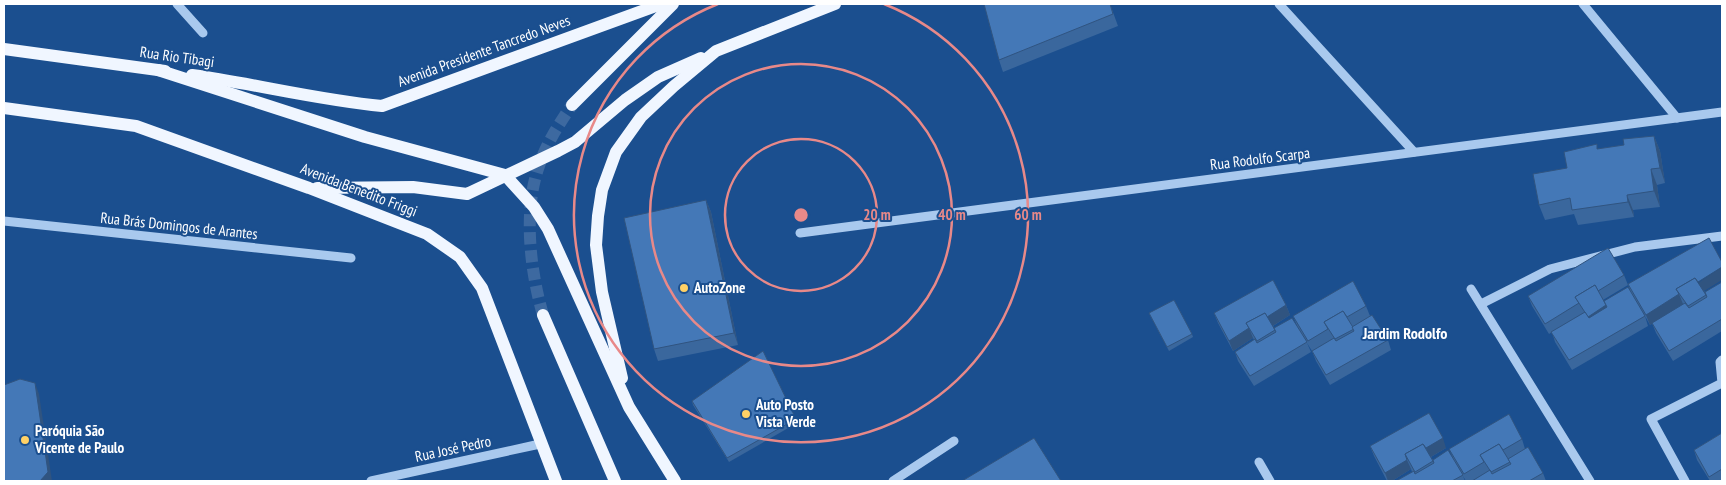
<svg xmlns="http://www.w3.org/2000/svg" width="1726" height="485" viewBox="0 0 1726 485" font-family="'PT Sans Narrow',sans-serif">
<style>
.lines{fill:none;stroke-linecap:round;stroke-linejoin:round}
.major-tunnel{stroke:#3d69a0;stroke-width:12;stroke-dasharray:12 6;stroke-linecap:butt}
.minor{stroke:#a9c9ee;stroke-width:9}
.major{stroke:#f0f6ff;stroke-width:12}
.wall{fill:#3a679d}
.shaded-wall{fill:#305480}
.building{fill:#4478b7;stroke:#305480}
.ring{fill:none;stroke:#e88989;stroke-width:2.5}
.poi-dot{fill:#ffd166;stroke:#1b4f8f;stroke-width:2}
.labels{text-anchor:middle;stroke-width:4;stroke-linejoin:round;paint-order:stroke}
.street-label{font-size:15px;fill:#fff;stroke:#1b4f8f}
.poi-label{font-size:15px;font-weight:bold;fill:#fff;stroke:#1b4f8f;text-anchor:start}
.neighbourhood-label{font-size:16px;font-weight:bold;fill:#fff;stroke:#1b4f8f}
.centre{fill:#e88989;stroke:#1b4f8f;stroke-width:2.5}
.ring-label{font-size:15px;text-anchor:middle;font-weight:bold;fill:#e88989;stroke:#1b4f8f;stroke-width:4;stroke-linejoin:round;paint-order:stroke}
</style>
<rect width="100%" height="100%" fill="#1b4f8f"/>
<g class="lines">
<path class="major-tunnel" d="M543,315c-13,-45 -20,-105 -4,-149 7,-22 20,-42 33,-61"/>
<g class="minor">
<polyline points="177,4 203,33"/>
<polyline points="1279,4 1414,152"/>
<polyline points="1583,4 1677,118"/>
<polyline points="4,221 351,258"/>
<polyline points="800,233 1722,112"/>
<polyline points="1471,289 1590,481"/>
<polyline points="1481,304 1550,269 1635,247 1722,236"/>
<polyline points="1259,462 1270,481"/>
<polyline points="371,481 540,444"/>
<polyline points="893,481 954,441"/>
<polyline points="1685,481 1651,419 1722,383 1720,362 1722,360"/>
</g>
<g class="major">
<polyline points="4,49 165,71"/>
<polyline points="158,70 365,137 505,175 534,207 548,229 629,407 675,481"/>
<path d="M192,75c64,9 126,25 190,31l279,-102"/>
<polyline points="572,105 673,4"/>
<polyline points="4,108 136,126 309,188 427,234 460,257 482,288 556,481"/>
<polyline points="317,188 413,187 467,194 558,151 575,142 625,100 658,77 701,58"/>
<polyline points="543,315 615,481"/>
<polyline points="622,378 602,292 596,245 598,216 602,190 616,152 641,117 674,86 716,51 835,4"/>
</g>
</g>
<g class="wall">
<polygon points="1110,4 1118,26 1003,72 999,60"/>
<polygon points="1654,136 1660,151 1665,183 1657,185 1660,207 1633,210 1634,217 1578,225 1574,214 1545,220 1539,205 1598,149 1624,145"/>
<polygon points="706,200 711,212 738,345 658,361 654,349"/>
<polygon points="1624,275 1628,285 1603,300 1604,301 1630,290 1628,284 1704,291 1705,292 1722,282 1722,331 1673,361 1656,333 1652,323 1683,305 1683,304 1650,325 1645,316 1648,326 1572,370 1555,342 1552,332 1549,334 1532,306 1528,296"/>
<polygon points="1286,305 1290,315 1273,326 1274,328 1297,326 1293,316 1366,306 1370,316 1388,340 1391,350 1330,385 1316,361 1312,351 1307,343 1311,352 1254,386 1238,361 1235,352 1254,340 1253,338 1233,351 1218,323 1214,313"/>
<polygon points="1149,313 1192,334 1193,337 1169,351"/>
<polygon points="692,401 796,419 797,423 729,462 693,405"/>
<polygon points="1722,433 1722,481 1710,481 1697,460 1694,450"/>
<polygon points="1522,439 1525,449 1543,473 1546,481 1466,481 1463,476 1465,481 1396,481 1412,472 1411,469 1392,481 1387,481 1374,456 1370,446 1446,448 1431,457 1433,460 1453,458 1449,449"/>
</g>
<g class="shaded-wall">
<polygon points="1654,136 1660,151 1665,183 1660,168"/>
<polygon points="1651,169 1657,185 1660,207 1654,191"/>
<polygon points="1627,195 1633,210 1634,217 1628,202"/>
<polygon points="706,200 711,212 738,345 734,333"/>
<polygon points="1722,267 1722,280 1701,293 1698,283"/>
<polygon points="1679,294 1683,304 1650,325 1646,315"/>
<polygon points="1286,305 1290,315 1271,327 1267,317"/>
<polygon points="1606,305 1610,317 1593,328 1588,317"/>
<polygon points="1249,328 1253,338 1233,351 1229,341"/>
<polygon points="35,383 39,394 52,481 40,481"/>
<polygon points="1443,438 1446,448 1429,458 1426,448"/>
<polygon points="1407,460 1411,469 1392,481 1388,481 1385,473"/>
</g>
<g class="building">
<polygon points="984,4 1110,4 1113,14 999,60"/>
<polygon points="1654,136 1660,168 1651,169 1654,191 1627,195 1628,202 1572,210 1570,198 1539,205 1533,174 1567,168 1564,152 1597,144 1597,149 1624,145 1623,139"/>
<polygon points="706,200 734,333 654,349 624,218"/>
<polygon points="1709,238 1722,262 1722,267 1698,282 1695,278 1676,289 1679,294 1646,315 1628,284"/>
<polygon points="1608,248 1624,275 1598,291 1595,285 1575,297 1579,303 1545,324 1528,296"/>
<polygon points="1695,278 1706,295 1688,306 1676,289"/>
<polygon points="1273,280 1286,305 1267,317 1265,313 1246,323 1249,328 1229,341 1214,313"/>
<polygon points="1353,281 1366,306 1347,317 1343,311 1324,322 1328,329 1308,341 1293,316"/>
<polygon points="1722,282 1722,319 1669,351 1652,323 1685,303 1689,308 1707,297 1705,292"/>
<polygon points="1595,285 1606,305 1588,317 1575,297"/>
<polygon points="1628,287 1645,316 1569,360 1551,332 1585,312 1589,318 1607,307 1604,301"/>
<polygon points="1174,300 1192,334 1167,347 1149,313"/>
<polygon points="1343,311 1354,329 1335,339 1324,322"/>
<polygon points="1265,313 1275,330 1257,341 1246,323"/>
<polygon points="1372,315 1388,340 1326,375 1312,351 1334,338 1336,341 1354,331 1352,327"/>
<polygon points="1292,318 1307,342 1250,376 1235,352 1255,339 1257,343 1276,332 1274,328"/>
<polygon points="763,351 796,419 727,458 692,401"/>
<polygon points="20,379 35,383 48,472 40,481 4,481 4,385"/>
<polygon points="1429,413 1443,438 1426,448 1423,444 1405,454 1407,460 1385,473 1370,446"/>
<polygon points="1509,414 1522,439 1503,450 1499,444 1480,455 1484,462 1464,474 1449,449"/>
<polygon points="1722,433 1722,469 1709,477 1694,450"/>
<polygon points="1034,438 1061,481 962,481"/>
<polygon points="1423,444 1433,461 1415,472 1405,454"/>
<polygon points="1499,444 1510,462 1491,472 1480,455"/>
<polygon points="1528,447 1543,473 1529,481 1472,481 1490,470 1492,474 1511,464 1508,459"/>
<polygon points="1448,450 1463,475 1452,481 1396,481 1414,471 1415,474 1434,463 1433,460"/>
</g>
<g class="ring">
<circle cx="801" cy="215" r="76"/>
<circle cx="801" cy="215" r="151"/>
<path d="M884 4A227 227 0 1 1 718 4"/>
</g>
<g class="poi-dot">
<circle cx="684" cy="288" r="5"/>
<circle cx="746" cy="414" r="5"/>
<circle cx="25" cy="440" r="5"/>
</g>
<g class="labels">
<g class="street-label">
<text transform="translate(484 51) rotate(-20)" y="5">Avenida Presidente Tancredo Neves</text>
<text transform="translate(177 57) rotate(8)" y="5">Rua Rio Tibagi</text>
<text transform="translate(1260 159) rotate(-7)" y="5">Rua Rodolfo Scarpa</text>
<text transform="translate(359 190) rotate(21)" y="5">Avenida Benedito Friggi</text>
<text transform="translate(179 226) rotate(6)" y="5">Rua Brás Domingos de Arantes</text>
<text transform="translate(453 449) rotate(-12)" y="5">Rua José Pedro</text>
</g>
<g class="poi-label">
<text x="694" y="293">AutoZone</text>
<text x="756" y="410">Auto Posto<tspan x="756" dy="17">Vista Verde</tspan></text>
<text x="35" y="436">Paróquia São<tspan x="35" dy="17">Vicente de Paulo</tspan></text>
</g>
<g class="neighbourhood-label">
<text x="1405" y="339">Jardim Rodolfo</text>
</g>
</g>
<circle cx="801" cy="215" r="8" class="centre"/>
<g class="ring-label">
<text x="877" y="220">20 m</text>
<text x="952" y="220">40 m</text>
<text x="1028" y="220">60 m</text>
</g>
<rect width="1726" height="485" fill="none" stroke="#ffffff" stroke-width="10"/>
</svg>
